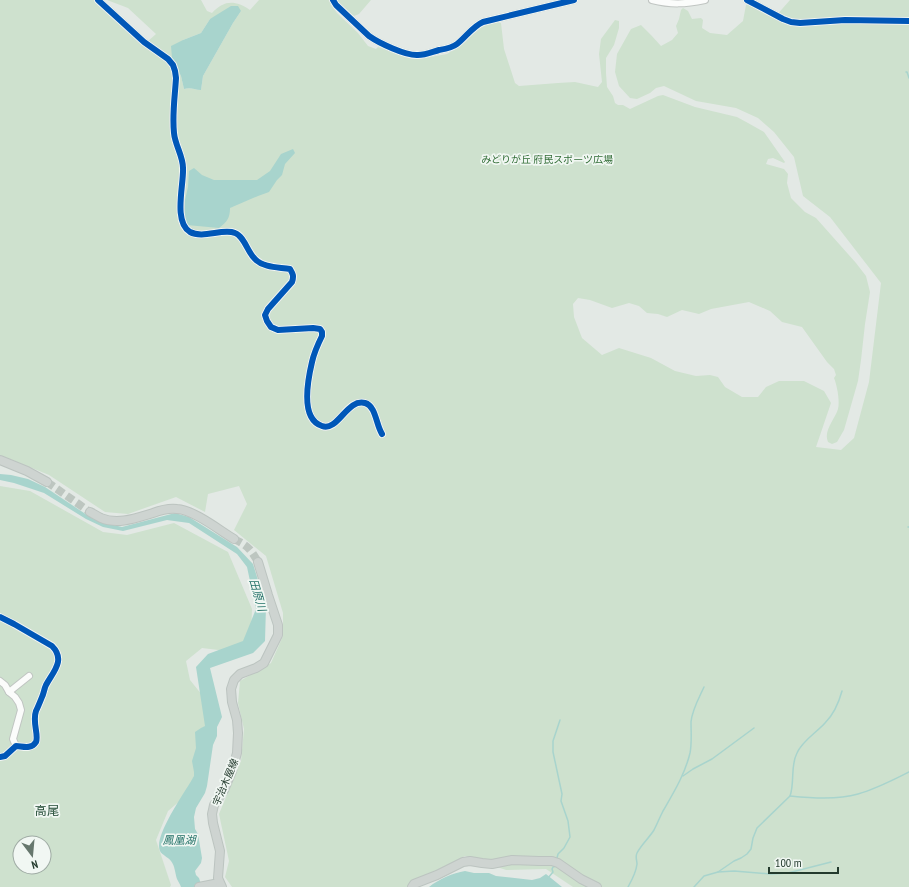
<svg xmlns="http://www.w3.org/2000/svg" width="909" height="887" viewBox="0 0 909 887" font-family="'PT Sans Narrow','Noto Sans JP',sans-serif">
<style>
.green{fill:#cee1ce;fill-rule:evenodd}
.water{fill:#a8d4cd}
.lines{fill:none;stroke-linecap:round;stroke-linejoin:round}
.stream{stroke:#a8d4cd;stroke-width:1.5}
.major-tunnel{stroke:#bdc6c0;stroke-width:8;stroke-dasharray:8 4;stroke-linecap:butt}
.minor-casing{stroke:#c0c5c2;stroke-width:8}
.major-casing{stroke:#bcc4c0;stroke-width:10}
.minor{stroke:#fbfcfb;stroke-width:6}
.major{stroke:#ced4d1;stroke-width:8}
.cycleway-casing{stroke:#f1f7f3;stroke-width:8}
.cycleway{stroke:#0057b8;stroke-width:6}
.labels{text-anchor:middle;stroke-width:3.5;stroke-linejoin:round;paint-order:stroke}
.park-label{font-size:10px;fill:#316d36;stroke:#f1f7f3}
.street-label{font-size:10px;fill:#233a2d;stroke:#f1f7f3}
.water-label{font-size:11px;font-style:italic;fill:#227167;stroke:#f1f7f3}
.quarter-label{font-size:12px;fill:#214a34;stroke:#f1f7f3}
</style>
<rect width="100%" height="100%" fill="#e3e9e5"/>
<g class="green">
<path d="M0,0h105l-2,2 44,40 9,-8 -28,-26 -21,-8h94l6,11 5,2c12,-13 23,-13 38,-3l9,-10h112l-12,14 -5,2 -13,-10 -11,-2 7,9 21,20 10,13 8,3 2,-2 10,3 23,8h14l22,-4 12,-8 11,-12 14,-9 13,-3 4,1 3,26 11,34 4,3 39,-3 17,-1 23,5 4,-5 -3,-28 2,-15 14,-19 4,1v7l-5,17 -8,13v15l1,14 6,9 2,7 3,2h5l7,4 28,-13 5,-1 32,12 42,10 11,6 16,9 21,30 -1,1 -11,-5 -5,1 -2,5 18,5 4,5 -1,9 4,15 14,14 11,6 40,45 10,13 4,16 -5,32 -4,36 -3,21 -14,49 -7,12 -5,2 -4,-2c-5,-11 7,-23 10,-33 2,-8 -1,-24 -4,-31l2,-3 -2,-6 -7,-7 -25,-35 -20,-5 -12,-11 -21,-9 -38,7 -12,5 -17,-4 -15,7 -9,-3 -11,-1 -8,-7 -10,-3 -17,5 -22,-8 -12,-2 -5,6 1,13 8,21 20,17 17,-7 32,10 24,13 21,5 14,-1 8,2 7,10 17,10h16l8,-10 13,-6h25l20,10 7,12 -15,44 25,3 13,-12 15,-56 12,-99 -51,-66 -27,-21 -9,-39 -20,-25 -16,-14 -22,-10 -40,-7 -32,-15 -8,2 -6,5 -13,6 -7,-1 -11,-12 -4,-14 2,-18 14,-25 10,-4 10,10 10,11 11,-6 6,-7 -2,-7 3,-7 2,-9 2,-2 5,3 4,8 9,-1 2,2 -1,8 8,5 17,2 16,-14 3,-16h4l13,7 12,5 15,-17h119v887h-336l-27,-18 -40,1 -41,-14 -53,26 -4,5h-176l-7,-10 4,-16 -10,-47 22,-53 3,-32 -6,-26 2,-22 31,-18 12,-27v-23l-17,-57 -32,-26 13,-26 -8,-18 -31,8 -3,18 -29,-15 -48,17 -23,-2 -56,-37 -49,-20zM241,11l-8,12 -30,53 -2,14c-7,0 -11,-3 -17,-1l-3,-13 -9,-18 11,-18 18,-7 9,-14z"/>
<path d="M0,486l30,5 73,41 24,3 47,-12 54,29 24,57 -1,25 -11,12 -13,5 -25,-3 -16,13 4,19 20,25 -15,83 -27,23 -12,29 15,45 -1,2h-170zM20,843h24v24h-24z"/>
</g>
<g class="water">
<path d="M231,6h7l3,5 -8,12 -30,53 -2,14c-7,0 -10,-3 -17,-1l-3,-13 -9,-18 -1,-12 12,-6 18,-7 9,-14 8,-5z"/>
<path d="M293,149l2,4 -10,11 -3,11 -5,5 -8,12 -11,4 -28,12c0,10 -3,14 -11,20l-32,-3 -3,-9v-6l1,-10 3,-13 1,-16 5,-3 8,7 12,5h43l13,-9 11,-17z"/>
<path d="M0,474l11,1 17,4 17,8 45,30 15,6 17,4 53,-14 14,4 48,30 16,17 13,42 -1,35 -12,12 -43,15 12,49 -5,10v9l-4,9 -6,41 -2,7 -9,15 -2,9 1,12 3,5 4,24 -1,5 -6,8 1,4 3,3 3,9h-21c-1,-3 -3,-6 -4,-8 -2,-6 -2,-13 -6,-18 -3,-4 -9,-6 -11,-10 -7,-15 26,-60 34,-75v-4l-2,-11 4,-13 -1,-16 6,-4 4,-2 -9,-59 12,-13 35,-13 13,-32 -9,-42 -10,-13 -48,-31 -22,-3 -44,11 -20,-4 -17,-8 -42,-26 -30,-10 -14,-3z"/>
<path d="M465,871l9,2h15l7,3 36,4 8,-2 6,-4 16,13h-133c10,-8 24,-14 36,-16z"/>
</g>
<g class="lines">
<g class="stream">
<polyline points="906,72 907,72 909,78"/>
<polyline points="908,527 909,527"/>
<polyline points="683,776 693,769 712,759 754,728"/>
<path d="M790,796c21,2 47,4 68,-2 18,-5 35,-14 51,-22"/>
<polyline points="557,858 558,854 564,848 570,837 568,821 561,801 562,794 553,752 553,741 560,720"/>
<polyline points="718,872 734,871 771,874 788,873 831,862"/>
<polyline points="548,878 553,872 552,869 553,867 556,866"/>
<path d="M628,887c4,-7 8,-14 9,-23 0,-4 -2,-7 0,-11 4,-8 12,-15 17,-23 3,-6 6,-13 9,-19 11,-19 22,-37 27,-58 2,-10 1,-21 1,-31 1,-12 8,-24 13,-35"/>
<path d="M694,887l10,-11 14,-4 16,-11 7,-3 6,-4 4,-5 2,-11 4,-10 33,-32c5,-14 0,-30 7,-43 5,-12 19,-20 28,-30 8,-8 14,-21 17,-32"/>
</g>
<g class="major-tunnel">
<polyline points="47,482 90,512"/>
<path d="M234,539c14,7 16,9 24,23"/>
</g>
<defs>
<g id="minor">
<path d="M98,0l46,42 24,17 5,6 2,6 1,7c-1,18 -4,36 -2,55 1,12 9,23 9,35 1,16 -10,54 7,64 13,7 33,-4 45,1 9,3 13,20 20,26 9,9 23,8 35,10 3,5 4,7 2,13l-24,27 -3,6 2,6 4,6 7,3 35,-2 7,1 2,3v4c-4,8 -8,17 -10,26 -4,17 -12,57 10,64 16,6 25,-28 43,-23 11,3 11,22 17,31"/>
<path d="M333,0l3,5 33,31c10,7 37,20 49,19 7,0 14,-3 21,-5 6,-1 13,-2 18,-6 9,-7 15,-17 26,-22l91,-22"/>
<path d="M652,0c20,5 33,4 53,0"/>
<polyline points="747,0 783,19 791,22 800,23 845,20 909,21"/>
<path d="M0,617l14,7 38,22c14,14 1,26 -6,39 -2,4 -2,8 -4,12 -2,5 -4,10 -6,14 -4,11 3,24 0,31 -5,8 -14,4 -20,4l-11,10 -5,1"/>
<polyline points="0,681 5,685 9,692 15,697 19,703 21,710 13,739 16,746"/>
<polyline points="9,692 29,676"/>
</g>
<g id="major">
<polyline points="0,460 27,471 47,482"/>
<path d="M90,512c4,2 7,4 11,6 17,7 35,0 52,-5 8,-3 15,-5 24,-4 17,1 42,21 57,30"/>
<polyline points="199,887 219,883"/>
<polyline points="222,887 218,878 220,851 213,823 212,814 214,805 224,790 232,771 237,753 238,733 237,720 232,702 231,689 234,680 240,674 256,668 264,663 278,635 278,625 268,595 258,562"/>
<polyline points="412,887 414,884 437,875 463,862 470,861 482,863 492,864 512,860 539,861 552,861 558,863 581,879 597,887"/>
</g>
</defs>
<use href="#minor" class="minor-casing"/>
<use href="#major" class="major-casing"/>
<use href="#minor" class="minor"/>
<use href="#major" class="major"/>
<defs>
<g id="cycleway">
<path d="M98,0l46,42 24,17 5,6 2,6 1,7c-1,18 -4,36 -2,55 1,12 9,23 9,35 1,16 -10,54 7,64 13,7 33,-4 45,1 9,3 13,20 20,26 9,9 23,8 35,10 3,5 4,7 2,13l-24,27 -3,6 2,6 4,6 7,3 35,-2 7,1 2,3v4c-4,8 -8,17 -10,26 -4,17 -12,57 10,64 16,6 25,-28 43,-23 11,3 11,22 17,31"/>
<path d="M333,0l3,5 33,31c10,7 37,20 49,19 7,0 14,-3 21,-5 6,-1 13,-2 18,-6 9,-7 15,-17 26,-22l91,-22"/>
<polyline points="747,0 783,19 791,22 800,23 845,20 909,21"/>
<path d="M0,617l14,7 38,22c14,14 1,26 -6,39 -2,4 -2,8 -4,12 -2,5 -4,10 -6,14 -4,11 3,24 0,31 -5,8 -14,4 -20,4l-11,10 -5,1"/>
</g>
</defs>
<use href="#cycleway" class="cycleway-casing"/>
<use href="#cycleway" class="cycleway"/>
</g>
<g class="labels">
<g class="park-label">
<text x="547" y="163">みどりが丘 府民スポーツ広場</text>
</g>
<g class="street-label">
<text transform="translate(225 782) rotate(-67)" y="4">宇治木屋線</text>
</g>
<g class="water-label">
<text transform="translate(258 595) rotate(74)" y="4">田原川</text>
<text x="179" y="844">鳳凰湖</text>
</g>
<g class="quarter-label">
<text x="47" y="815">高尾</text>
</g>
</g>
<g transform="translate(32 855) rotate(164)"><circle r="19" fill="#f1f7f3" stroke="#9faba4"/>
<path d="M0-3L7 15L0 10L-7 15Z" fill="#66776d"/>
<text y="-6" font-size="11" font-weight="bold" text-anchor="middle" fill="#233a2d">N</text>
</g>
<path d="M769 867v6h69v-6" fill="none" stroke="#233a2d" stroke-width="2"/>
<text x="775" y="867" font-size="12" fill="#233a2d" stroke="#f1f7f3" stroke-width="3" paint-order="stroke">100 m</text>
</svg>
